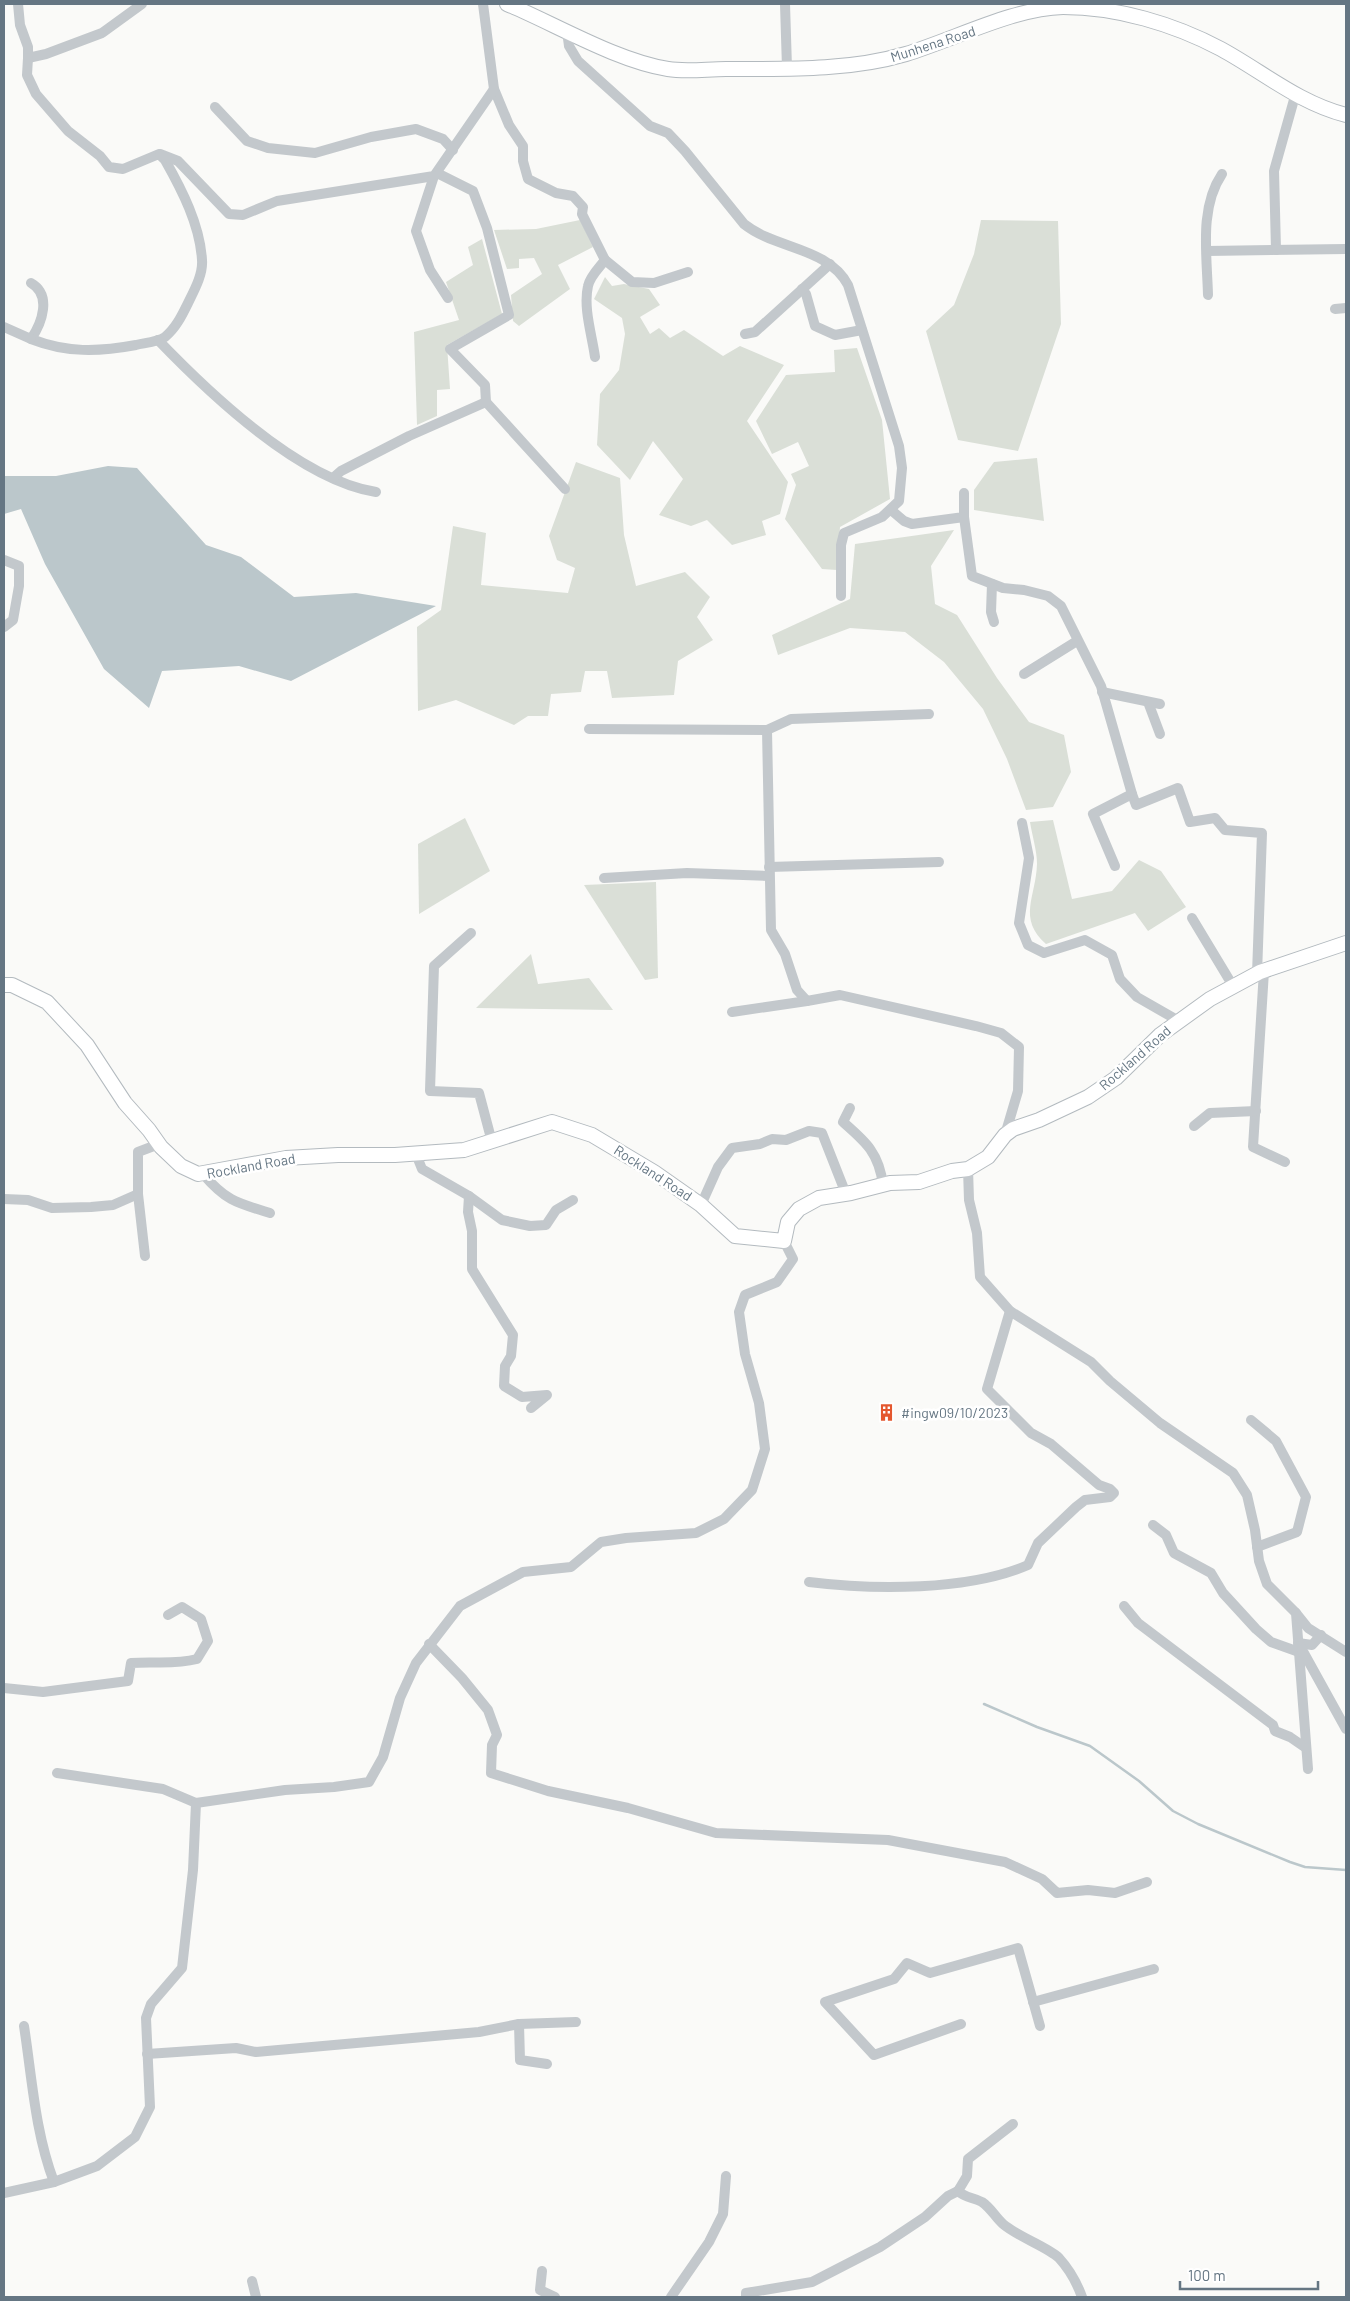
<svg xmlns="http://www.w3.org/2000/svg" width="1350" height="2301" viewBox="0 0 1350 2301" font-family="Barlow,sans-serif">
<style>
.green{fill:#dadfd7}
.water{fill:#bbc7cb}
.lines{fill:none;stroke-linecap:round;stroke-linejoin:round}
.stream{stroke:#bbc7cb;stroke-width:2.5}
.secondary-casing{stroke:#b3babf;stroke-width:16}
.street{stroke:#c3c8cc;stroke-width:10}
.secondary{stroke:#fff;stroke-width:14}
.labels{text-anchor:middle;stroke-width:5;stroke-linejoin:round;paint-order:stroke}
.street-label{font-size:14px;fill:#657683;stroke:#fff}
.poi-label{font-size:14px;fill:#657683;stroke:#fff;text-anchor:start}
</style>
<rect width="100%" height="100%" fill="#fafaf8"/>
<g class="green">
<polygon points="580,220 593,247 558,265 570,289 519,326 513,321 511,295 542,274 534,258 519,259 519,268 507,269 494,230 536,229"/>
<polygon points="981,220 1058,221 1061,324 1018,451 958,440 926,331 954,305 974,254"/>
<polygon points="482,239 502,314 447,345 450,389 437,390 437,416 417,425 414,332 459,320 446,282 473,265 468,247"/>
<polygon points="605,277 612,286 624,284 649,289 660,305 640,317 650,334 659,328 670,338 684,330 723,356 740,346 784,365 747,421 788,482 780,514 762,521 766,535 732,545 707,520 691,526 659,515 683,479 653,441 630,480 597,445 600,394 619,370 625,334 622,318 594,299"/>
<polygon points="857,348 882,420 890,499 840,527 837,570 822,569 785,519 796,485 791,474 809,466 798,442 772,454 756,421 786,375 835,372 834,350"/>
<polygon points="1037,458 1044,521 974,510 974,490 994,462"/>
<polygon points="576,462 620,478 624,535 636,586 685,572 710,597 697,617 713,640 678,661 674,695 612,698 607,671 585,671 581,692 551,694 548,716 528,716 514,725 456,700 418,711 417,627 441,610 453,526 486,533 481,585 568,593 575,568 557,560 549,536"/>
<polygon points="954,530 931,566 935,604 957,615 997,678 1029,722 1064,735 1071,772 1053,807 1026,810 1007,759 983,709 944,662 905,632 850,628 778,655 772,635 850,599 855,544"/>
<polygon points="465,818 490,871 419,914 418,844"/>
<path d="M1053,820l19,79 40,-8 27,-31 22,11 25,36 -38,24 -13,-18 -89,31c-29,-26 -10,-47 -9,-80 0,-13 -5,-29 -7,-42z"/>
<polygon points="656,882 658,978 645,980 584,885"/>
<polygon points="531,954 538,984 589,978 613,1010 476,1008"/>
</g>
<polygon class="water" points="108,466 137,468 206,545 241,557 294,597 356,593 436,606 291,681 239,666 162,671 149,708 104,669 45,564 21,509 4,514 4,476 56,476"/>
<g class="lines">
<polyline class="stream" points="984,1704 1037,1727 1090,1746 1139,1781 1173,1811 1198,1824 1290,1862 1305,1867 1346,1870"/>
<defs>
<g id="secondary">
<path d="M507,4c48,20 110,57 161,65 18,3 39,0 58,0 59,0 123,2 180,-15 49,-15 108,-46 157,-47 54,0 111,17 158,42 42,23 78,54 125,66"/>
<polyline points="4,985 12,985 47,1002 87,1045 125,1103 149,1130 161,1147 181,1166 198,1174 286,1158 338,1155 395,1155 464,1150 552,1122 592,1135 654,1172 701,1205 735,1236 784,1241 788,1222 799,1209 819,1198 851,1193 890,1183 919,1182 952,1171 968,1169 988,1157 1005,1135 1013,1129 1039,1120 1088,1097 1116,1078 1160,1035 1210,999 1260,972 1346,943"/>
</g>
</defs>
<use href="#secondary" class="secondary-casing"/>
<g class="street">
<polyline points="18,4 20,25 28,47 28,58 46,54 102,33 142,4"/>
<path d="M483,4l11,85 15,36 14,21v15l5,18 28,14 17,3 10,11 -1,7 23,46c-6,8 -15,16 -17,26 -5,22 4,49 7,71"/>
<polyline points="785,4 787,68"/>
<path d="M567,31l2,15 9,15 72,65 18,7 17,18 59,73c31,25 84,23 104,61l51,161 3,22 -3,33 -17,16 -38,16 -3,12v51"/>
<path d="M28,58l-1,17 9,19 32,37 32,25 9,11 14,2 36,-15 6,6c17,30 35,65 37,100 1,13 -6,27 -12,39 -7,14 -13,28 -25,38 -7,5 -21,6 -29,8 -38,7 -69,8 -105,-6 11,-16 21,-44 0,-56"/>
<polyline points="215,107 247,141 268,148 315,153 371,137 416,129 443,139 453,150"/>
<polyline points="160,154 178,161 229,214 243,215 277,201 434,176 494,89"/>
<polyline points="437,173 473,191 487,228 509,315 450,349 485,385 486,402 565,489"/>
<polyline points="434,176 416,231 430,270 448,298"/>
<polyline points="1276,250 1274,171 1295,96"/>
<polyline points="1207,251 1346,249"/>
<polyline points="605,260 632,282 654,283 688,272"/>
<polyline points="802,289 806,294 815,326 835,335 862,330"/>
<path d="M1208,295c-1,-40 -9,-87 14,-121"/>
<polyline points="1335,309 1346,308"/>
<polyline points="4,327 31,339"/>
<polyline points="745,334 755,332 830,264"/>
<path d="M158,340c51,53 142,140 218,152"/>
<polyline points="333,478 341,471 409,436 486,402"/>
<polyline points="891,510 904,521 912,524 964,517 964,493"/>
<polyline points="964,517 972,576 1003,588 1024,590 1048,596 1061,606 1101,686 1132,794 1093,814 1115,866"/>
<polyline points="4,560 19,566 19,586 13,620 4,627"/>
<polyline points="992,584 991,612 994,622"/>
<polyline points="1024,674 1077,641"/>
<polyline points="1102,692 1160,704"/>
<polyline points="1148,702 1160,734"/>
<polyline points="767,730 771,930 785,954 797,990 807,1001 840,995 976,1026 1001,1033 1019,1047 1018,1091 1005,1135"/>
<polyline points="767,730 589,729 767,730 791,719 929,714"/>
<polyline points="1132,794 1136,805 1178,788 1190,822 1215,818 1225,830 1262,833 1257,974"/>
<polyline points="1022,823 1029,858 1019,923 1028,945 1044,953 1085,940 1112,955 1120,979 1137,997 1179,1021"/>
<polyline points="769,867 939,862"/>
<polyline points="604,878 687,873 769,876"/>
<polyline points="1192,918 1233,986"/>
<polyline points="471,933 434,966 430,1091 479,1093 492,1142"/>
<polyline points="1264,971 1253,1147 1285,1162"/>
<polyline points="732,1012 807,1001"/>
<path d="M850,1108l-7,14c23,20 36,31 40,63"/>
<polyline points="1194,1126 1210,1113 1256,1111"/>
<polyline points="416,1154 422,1169 469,1196 502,1220 530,1226 546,1225 556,1210 573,1200"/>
<polyline points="968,1169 969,1200 977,1233 980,1277 1010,1311 1091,1362 1110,1381 1160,1423 1233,1473 1247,1495 1255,1530 1259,1561 1267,1584 1296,1613 1308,1769"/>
<path d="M203,1174c23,27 34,29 67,39"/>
<polyline points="469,1196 468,1212 472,1231 472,1269 513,1335 511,1356 505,1366 504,1386 522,1397 547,1395 531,1408"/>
<polyline points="4,1199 28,1200 52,1208 91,1207 113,1205 138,1194"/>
<polyline points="701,1205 718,1167 732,1148 760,1144 772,1139 786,1140 809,1131 822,1133 846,1194"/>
<polyline points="145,1256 138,1194 138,1152 159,1144"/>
<polyline points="1251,1420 1276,1441 1306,1497 1297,1532 1257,1547"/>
<polyline points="1153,1525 1166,1535 1174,1553 1211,1573 1223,1593 1256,1629 1271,1642 1299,1652"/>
<path d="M809,1582c65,8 159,9 219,-17l10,-22 38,-36 9,-7 25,-3 4,-4 -4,-4 -11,-4 -48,-41 -20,-11 -44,-44 23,-78"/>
<polyline points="1124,1606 1138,1623 1273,1725 1275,1731 1290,1737 1306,1748"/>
<polyline points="1296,1613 1308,1628 1346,1652"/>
<polyline points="1298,1643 1312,1645 1321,1635"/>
<polyline points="429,1644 462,1678 488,1710 497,1735 492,1745 491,1773 548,1791 628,1808 716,1833 888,1840 1005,1862 1042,1879 1057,1893 1088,1890 1115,1893 1147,1882"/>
<polyline points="1300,1646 1346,1729"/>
<path d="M4,1688l39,4 85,-11 3,-18c23,-2 43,2 66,-4l11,-18 -7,-22 -19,-12 -14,8"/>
<polyline points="57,1773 163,1789 196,1803"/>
<polyline points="1033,2002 1154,1969"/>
<polyline points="519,2024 520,2060 547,2064"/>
<polyline points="961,2024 874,2055 825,2002 894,1979 907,1963 930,1973 1018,1948 1040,2026"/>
<path d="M24,2026c8,52 11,106 30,156"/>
<polyline points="147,2054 236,2048 256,2052 479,2032 519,2024 576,2022"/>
<polyline points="958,2191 967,2176 968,2159 1013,2124"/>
<polyline points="4,2193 54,2182 97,2166 135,2137 150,2107 146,2018 151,2004 182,1968 193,1870 196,1803 285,1790 334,1787 369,1782 383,1757 400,1698 416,1663 460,1606 523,1572 571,1567 601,1542 626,1538 696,1533 724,1519 752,1490 765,1449 759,1403 745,1354 739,1312 745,1295 777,1282 793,1259 784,1241"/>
<polyline points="542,2271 540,2290 555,2297"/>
<polyline points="252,2281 256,2297"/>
<polyline points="671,2297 709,2242 723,2214 726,2176"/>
<path d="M746,2297v-4l66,-11 68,-35 45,-30 23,-21 10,-5c7,7 15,6 24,11 9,6 13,15 21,22 15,13 45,23 56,34 10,11 18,25 23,39"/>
</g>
<use href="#secondary" class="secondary"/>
</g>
<defs>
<symbol id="building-bare" viewBox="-9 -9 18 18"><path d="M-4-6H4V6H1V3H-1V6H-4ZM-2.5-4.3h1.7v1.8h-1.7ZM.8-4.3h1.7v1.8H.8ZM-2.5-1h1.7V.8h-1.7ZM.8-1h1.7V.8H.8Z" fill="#e4572e" stroke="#fff" stroke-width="2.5" paint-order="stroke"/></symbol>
</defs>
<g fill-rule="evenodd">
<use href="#building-bare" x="874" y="1400" width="25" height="25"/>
</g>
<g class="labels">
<g class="street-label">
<text transform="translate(933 44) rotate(-18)" y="5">Munhena Road</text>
<text transform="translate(1135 1058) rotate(-41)" y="5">Rockland Road</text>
<text transform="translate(251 1166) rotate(-10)" y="5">Rockland Road</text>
<text transform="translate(653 1173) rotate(33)" y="5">Rockland Road</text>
</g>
<g class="poi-label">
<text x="901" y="1418">#ingw09/10/2023</text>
</g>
</g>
<rect width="1350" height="2301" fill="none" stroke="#657683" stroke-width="10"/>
<path d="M1180 2281v8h138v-8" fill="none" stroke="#657683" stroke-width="2.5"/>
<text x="1188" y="2281" font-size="15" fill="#657683" stroke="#ffffff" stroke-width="4" paint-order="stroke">100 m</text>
</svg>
